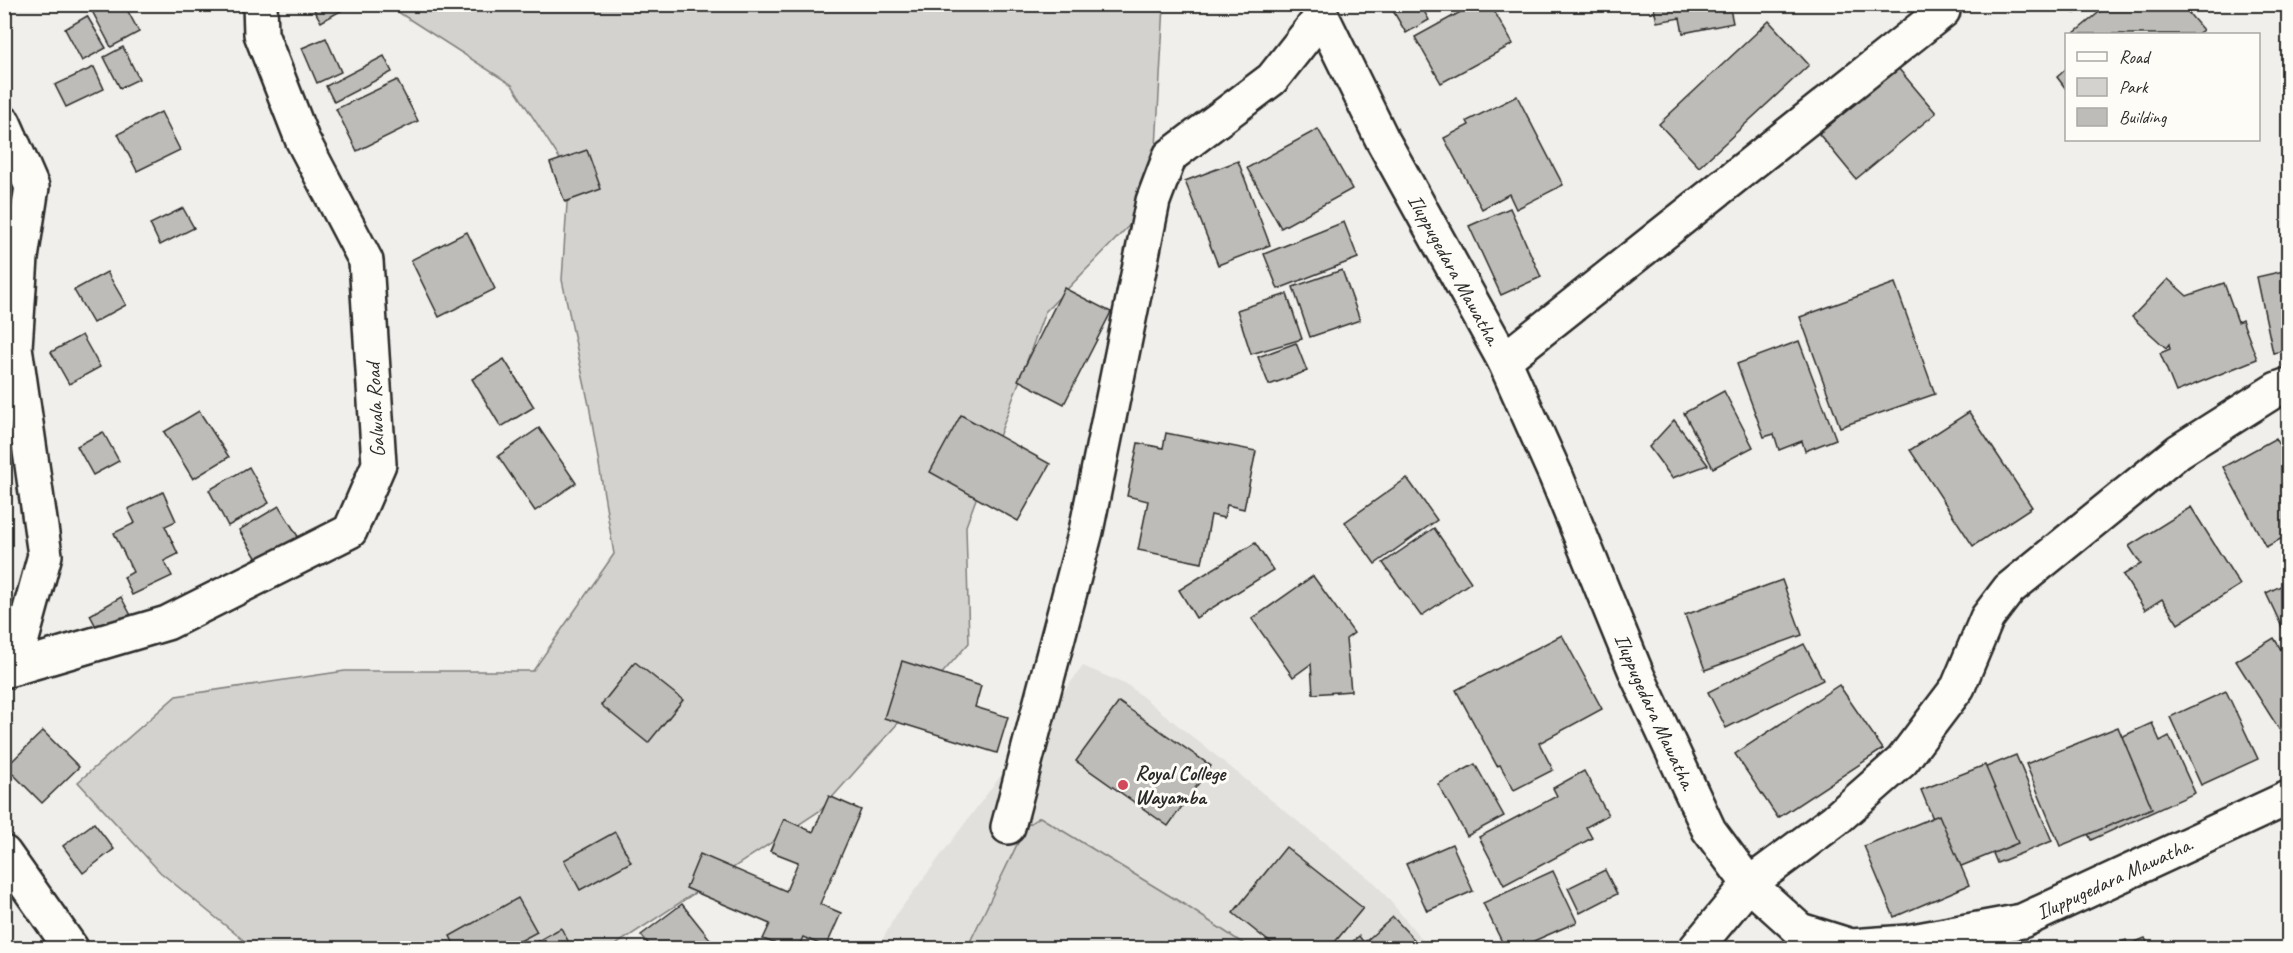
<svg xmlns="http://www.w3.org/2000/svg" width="2293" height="953" viewBox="0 0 2293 953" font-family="Caveat,sans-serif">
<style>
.built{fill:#e1e0dc}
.green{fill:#d3d2cf;stroke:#7f7e7d;stroke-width:1.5}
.building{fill:#bdbcb8;stroke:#2b2b2b;stroke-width:1.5}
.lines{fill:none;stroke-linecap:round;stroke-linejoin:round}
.minor-casing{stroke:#2b2b2b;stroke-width:38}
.minor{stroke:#fdfcf7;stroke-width:33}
.poi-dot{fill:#d1495b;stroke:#fdfcf7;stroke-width:2}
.labels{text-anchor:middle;stroke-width:6;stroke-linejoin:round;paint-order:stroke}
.street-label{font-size:21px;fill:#2b2b2b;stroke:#fdfcf7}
.poi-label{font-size:21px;font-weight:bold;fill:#2b2b2b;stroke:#fdfcf7;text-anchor:start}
</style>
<rect width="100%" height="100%" fill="#f0efeb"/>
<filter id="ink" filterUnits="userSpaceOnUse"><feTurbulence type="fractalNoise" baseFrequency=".0167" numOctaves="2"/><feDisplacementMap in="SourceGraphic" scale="12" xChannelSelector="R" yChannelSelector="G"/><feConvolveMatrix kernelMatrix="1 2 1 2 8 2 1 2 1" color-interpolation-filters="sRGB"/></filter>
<g filter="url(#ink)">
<g class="built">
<polygon points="1083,666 1129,686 1376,884 1429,948 878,948 896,915"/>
<polygon points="5,883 13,897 12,948 5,948"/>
</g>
<g class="green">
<polygon points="397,5 1164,5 1153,201 1045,312 966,526 969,643 821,810 611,948 253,948 160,872 78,782 176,696 345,671 533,671 614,554 589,405 562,280 569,173 512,85 398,12"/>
<polygon points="1040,817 1185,905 1250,948 967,948 1026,826"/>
</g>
<g class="building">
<polygon points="4,4 10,12 4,16"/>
<polygon points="100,4 124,4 139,32 111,47 91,9"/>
<polygon points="311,4 353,4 321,22"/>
<polygon points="1389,4 1420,4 1429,20 1406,33"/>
<polygon points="1475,4 1490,4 1513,44 1441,83 1415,37"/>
<polygon points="1653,4 1729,4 1733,23 1683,33 1680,18 1657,22"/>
<polygon points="2050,4 2077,4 2075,13"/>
<polygon points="2109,4 2181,4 2203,30 2197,34 2073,34"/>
<polygon points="87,16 106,48 82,61 65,29"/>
<polygon points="1769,21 1809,65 1699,167 1659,124"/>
<polygon points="326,38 341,72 317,83 302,48"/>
<polygon points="123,47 139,79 120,88 104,57"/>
<polygon points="384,56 392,72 334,102 326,86"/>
<polygon points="94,67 104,89 66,107 55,85"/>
<polygon points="1898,68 1936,113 1856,179 1819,134"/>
<polygon points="2066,69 2066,89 2057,77"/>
<polygon points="397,80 418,121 357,151 336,109"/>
<polygon points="1517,96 1563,185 1516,209 1509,194 1482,209 1444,138 1469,125 1467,121"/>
<polygon points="161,112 180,150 137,171 118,134"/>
<polygon points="1318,129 1352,189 1281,228 1247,168"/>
<polygon points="587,150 601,189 565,202 550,163"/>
<polygon points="1238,161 1270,245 1218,265 1185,181"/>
<polygon points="183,208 194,228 160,245 150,224"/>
<polygon points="1510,208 1541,277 1501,295 1469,226"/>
<polygon points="1344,222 1358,258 1278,289 1264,254"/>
<polygon points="467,232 495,289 439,317 411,260"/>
<polygon points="1342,270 1360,320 1310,337 1293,287"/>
<polygon points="2288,270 2288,350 2273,353 2257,277"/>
<polygon points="107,272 126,305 93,323 74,290"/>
<polygon points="2168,279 2187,296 2224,283 2238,322 2242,320 2257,359 2176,392 2160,353 2170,349 2169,344 2166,348 2132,317"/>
<polygon points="1895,283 1935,394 1840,427 1800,317"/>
<polygon points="1064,288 1111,312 1064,404 1018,380"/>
<polygon points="1287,294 1302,339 1251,354 1237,310"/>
<polygon points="82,335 100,367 69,384 51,352"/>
<polygon points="1799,341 1836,439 1805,451 1802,441 1779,450 1774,434 1764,437 1737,364"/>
<polygon points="1296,343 1307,371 1269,385 1258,357"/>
<polygon points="504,359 534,407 501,427 472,379"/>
<polygon points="1724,391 1753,447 1713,468 1684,413"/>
<polygon points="199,411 229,457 193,479 164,432"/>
<polygon points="1969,412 2032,507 1973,546 1910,450"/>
<polygon points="961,415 1050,464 1018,521 930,472"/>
<polygon points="1674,420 1708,465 1672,478 1649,447"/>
<polygon points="539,428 576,483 535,511 498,456"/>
<polygon points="103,432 119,461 93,475 77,446"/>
<polygon points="1166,433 1256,451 1244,509 1227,505 1224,518 1211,515 1202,563 1138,550 1148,501 1127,496 1138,443 1163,448"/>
<polygon points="2276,438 2288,461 2288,535 2266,547 2223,467"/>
<polygon points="249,467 269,503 228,526 209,490"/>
<polygon points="1407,478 1437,520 1375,564 1345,522"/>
<polygon points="163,492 176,521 165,526 178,554 164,561 172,576 132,595 124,577 133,572 114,533 135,523 128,509"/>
<polygon points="279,506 299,538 260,564 239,530"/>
<polygon points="2191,507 2240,585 2178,624 2162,599 2145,610 2123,575 2141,564 2129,546"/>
<polygon points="1434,528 1471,582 1421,616 1383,563"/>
<polygon points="1255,543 1273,570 1196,618 1179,590"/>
<polygon points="2288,565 2288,640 2266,593 2287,583 2281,569"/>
<polygon points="1313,576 1354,633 1346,639 1351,691 1313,694 1311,664 1293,677 1252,619"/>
<polygon points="1782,580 1802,635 1705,670 1685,615"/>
<polygon points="121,597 133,619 101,636 90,615"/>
<polygon points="4,598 20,618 4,631"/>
<polygon points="1562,635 1602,709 1539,743 1553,770 1514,790 1500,765 1497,766 1456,690"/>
<polygon points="2274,638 2288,661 2288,730 2282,734 2236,661"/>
<polygon points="1804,644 1823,680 1726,728 1708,692"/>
<polygon points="902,661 981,686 975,707 1008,717 997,753 884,718"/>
<polygon points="635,662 683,700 648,743 601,705"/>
<polygon points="1839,685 1883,749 1778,818 1735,754"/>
<polygon points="2226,691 2258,759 2201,785 2170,717"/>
<polygon points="1119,702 1211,766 1168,826 1076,761"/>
<polygon points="2152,723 2160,741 2169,736 2195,793 2091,840 2057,766"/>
<polygon points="2118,727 2152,808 2060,846 2026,764"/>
<polygon points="43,731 79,767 42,803 6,767"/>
<polygon points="2016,755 2052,841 1997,863 1962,777"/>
<polygon points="1475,764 1504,816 1467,836 1438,784"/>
<polygon points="1985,765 2018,843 1954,869 1921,790"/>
<polygon points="1584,771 1608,815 1586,827 1592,838 1504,885 1479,837 1557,796 1553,788"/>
<polygon points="829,796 861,810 820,904 841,913 826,947 803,937 798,948 787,948 763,939 770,924 686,888 700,854 786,891 798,862 770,851 784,819 813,832"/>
<polygon points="1939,815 1969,885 1894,917 1864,846"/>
<polygon points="94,823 114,849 83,873 63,846"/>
<polygon points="615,832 631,862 580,890 564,860"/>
<polygon points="1452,844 1473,891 1427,911 1406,864"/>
<polygon points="1286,847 1363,908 1330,948 1277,948 1233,913"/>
<polygon points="1605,870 1617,894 1580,913 1568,888"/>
<polygon points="1553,871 1577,922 1518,948 1505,948 1483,903"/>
<polygon points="518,898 537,932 507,948 456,948 450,936"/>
<polygon points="682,904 717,948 652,948 641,935"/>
<polygon points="1393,917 1422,948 1345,948 1359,936 1364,943"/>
<polygon points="561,928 572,948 525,948"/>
<polygon points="2145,938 2150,948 2108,948 2126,940 2128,945"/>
</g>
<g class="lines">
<defs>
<g id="minor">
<path id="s1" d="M1316,4l66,135 122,221 52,116 82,201 71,153 40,54 51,46 51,16 56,-4 115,-21 266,-123"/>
<polyline points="4,123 32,187 21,258 15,347 45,555 14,668"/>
<polyline points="1504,360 1943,11"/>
<polyline points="4,671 167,623 350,531 379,464 366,261 302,139 261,34 260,4"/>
<polyline points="1008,827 1086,531 1153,201 1170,156 1272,79 1321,17"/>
<polyline points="4,853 71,948"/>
<polyline points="1696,948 1749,884 1835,820 1902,761 1958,687 1987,618 2009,589 2179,451 2277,389 2288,385"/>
</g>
</defs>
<use href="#minor" class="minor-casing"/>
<use href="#minor" class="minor"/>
</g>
</g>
<circle class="poi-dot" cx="1123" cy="785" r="6"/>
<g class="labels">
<g class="street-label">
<text dy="7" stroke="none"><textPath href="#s1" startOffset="300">Iluppugedara Mawatha.</textPath></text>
<text transform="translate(375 410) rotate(-93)" y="7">Galwala Road</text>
<text dy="7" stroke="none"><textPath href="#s1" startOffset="786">Iluppugedara Mawatha.</textPath></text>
<text dy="7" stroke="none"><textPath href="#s1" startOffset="1380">Iluppugedara Mawatha.</textPath></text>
</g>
<g class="poi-label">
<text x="1135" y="780">Royal College<tspan x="1135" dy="24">Wayamba</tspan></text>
</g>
</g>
<rect width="2293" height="953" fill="none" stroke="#fdfcf7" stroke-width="24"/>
<rect x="12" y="12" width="2269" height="929" fill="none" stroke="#2b2b2b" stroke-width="2" filter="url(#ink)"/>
<rect x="2065" y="33" width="195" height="108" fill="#fdfcf7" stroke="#a9a8a5" stroke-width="1.5"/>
<rect x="2077" y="52" width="30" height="9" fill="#fdfcf7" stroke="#a9a8a5" stroke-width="1.5"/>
<text x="2119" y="63" font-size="18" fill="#2b2b2b">Road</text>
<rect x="2077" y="78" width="30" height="18" fill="#d3d2cf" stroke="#a9a8a5" stroke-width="1.5"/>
<text x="2119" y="93" font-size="18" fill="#2b2b2b">Park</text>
<rect x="2077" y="108" width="30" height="18" fill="#bdbcb8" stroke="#a9a8a5" stroke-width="1.5"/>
<text x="2119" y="123" font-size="18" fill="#2b2b2b">Building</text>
</svg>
